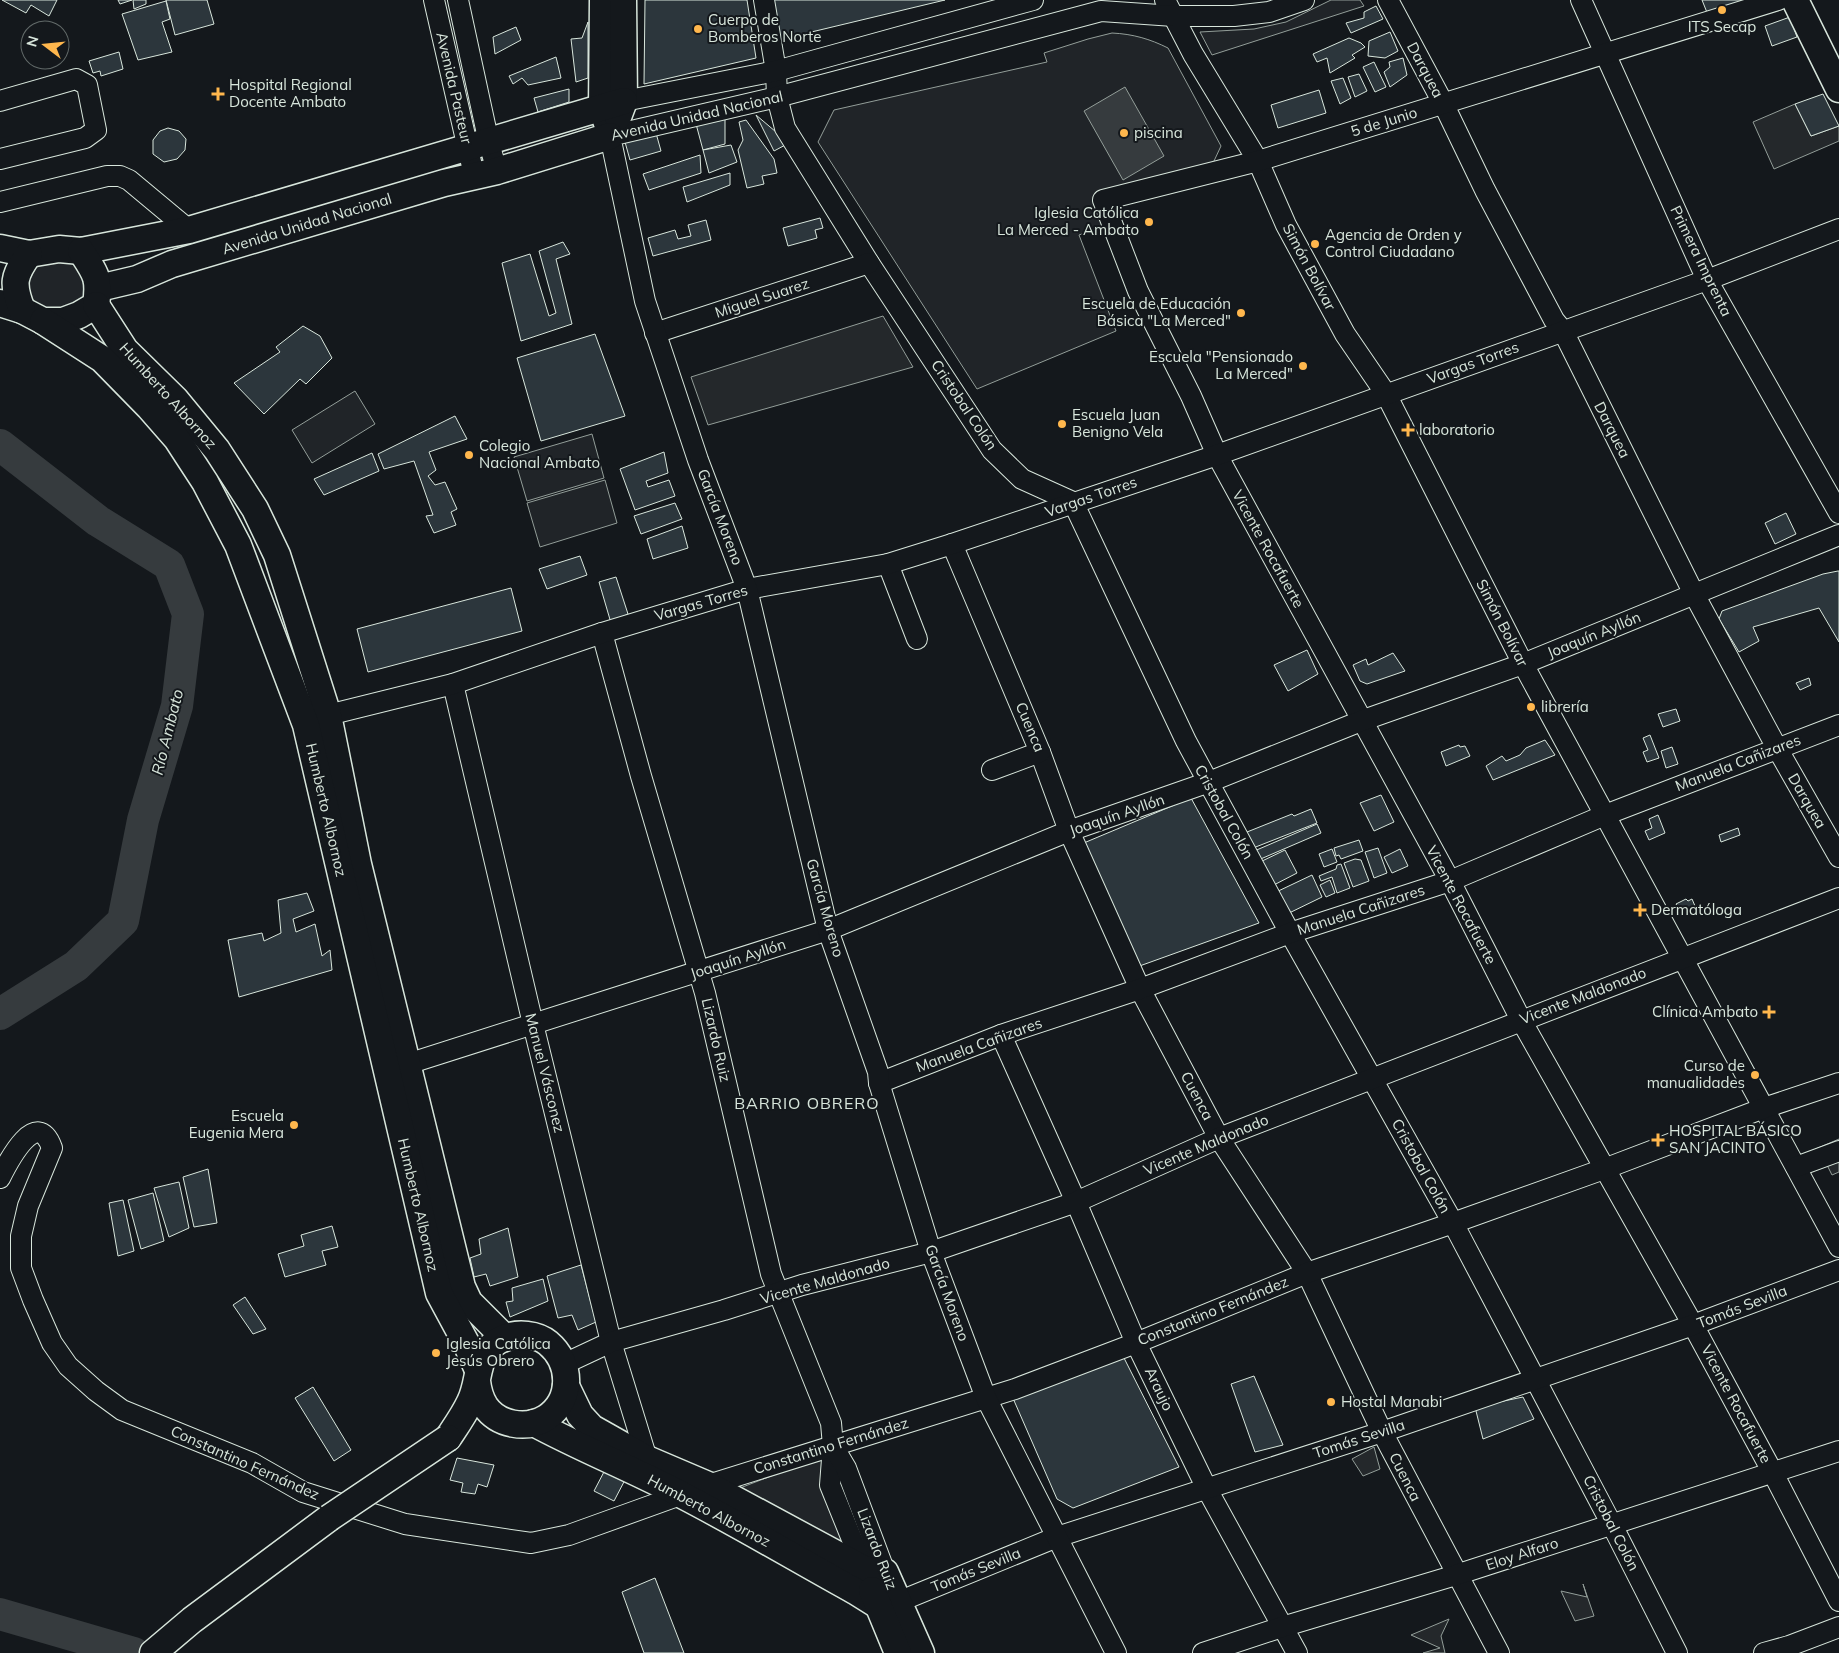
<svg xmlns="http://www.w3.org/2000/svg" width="1839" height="1653" viewBox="0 0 1839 1653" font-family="Mulish,sans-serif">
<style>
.green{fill:#202428;stroke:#939e99}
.parking{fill:#24282b;stroke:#939e99}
.water{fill:#363b3e;stroke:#939e99}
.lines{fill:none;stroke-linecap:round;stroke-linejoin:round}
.river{stroke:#363b3e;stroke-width:32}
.building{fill:#2c363c;stroke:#d8e6dc}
.minor-casing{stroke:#d8e6dc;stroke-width:22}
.major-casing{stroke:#d8e6dc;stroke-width:29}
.minor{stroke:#14181c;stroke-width:20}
.major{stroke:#14181c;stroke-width:26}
.major-bridge-casing{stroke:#d8e6dc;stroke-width:29;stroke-linecap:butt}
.major-bridge{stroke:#14181c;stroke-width:26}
.poi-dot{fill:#ffb74d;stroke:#14181c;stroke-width:2}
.labels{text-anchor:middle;stroke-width:4;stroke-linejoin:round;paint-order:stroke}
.poi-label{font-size:15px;fill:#d8e6dc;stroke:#14181c;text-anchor:start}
.street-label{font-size:15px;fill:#d8e6dc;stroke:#14181c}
.water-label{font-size:16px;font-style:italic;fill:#d8e6dc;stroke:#14181c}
.neighbourhood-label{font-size:16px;letter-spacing:1px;fill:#d8e6dc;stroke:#14181c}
</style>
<rect width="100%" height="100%" fill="#14181c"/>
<g class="green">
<polygon points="1331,0 1360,0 1364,6 1212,55 1200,32 1254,29 1286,22"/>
<path d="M1112,33c21,1 38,6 56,15l53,98 -14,30 -97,32 5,14 -36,13 37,96 -139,58 -159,-247 16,-32 213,-48 -3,-9 44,-14z"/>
<path d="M57,252l26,15 2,31 -14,16 -41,-8c-8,-40 -11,-36 27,-54z"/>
<polygon points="355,391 375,424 312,463 292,430"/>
<polygon points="592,434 604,478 527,501 514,457"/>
<polygon points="605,480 617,523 540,547 527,503"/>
<polygon points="823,1456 853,1550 740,1488"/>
</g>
<g class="parking">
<polygon points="1795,104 1811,136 1839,126 1839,141 1774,169 1753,122"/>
<polygon points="883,316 913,367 708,425 691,377"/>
<polygon points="1839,1139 1839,1172 1832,1175 1824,1159 1804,1154"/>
<polygon points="1374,1447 1380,1469 1363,1476 1352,1459"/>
<polygon points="1583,1584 1594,1616 1575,1621 1561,1591 1587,1597"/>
<polygon points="1449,1619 1441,1636 1445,1653 1423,1653 1440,1648 1411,1635"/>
</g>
<polygon class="water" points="1125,87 1164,156 1123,180 1084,111"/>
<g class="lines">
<g class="river">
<polyline points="0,445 98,521 169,565 188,614 177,706 143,820 123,921 76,966 0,1014"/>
<polyline points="0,1614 134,1653"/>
</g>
</g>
<g class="building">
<polygon points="2,0 57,0 49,16 31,5 26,13"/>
<polygon points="118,0 132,0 120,4"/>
<polygon points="133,0 146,0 146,4 134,9"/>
<polygon points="166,0 207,0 214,24 175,35"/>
<polygon points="645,0 747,0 756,58 644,84"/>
<polygon points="769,0 945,0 778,40"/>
<polygon points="1702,0 1765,0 1710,20"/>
<polygon points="166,1 170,19 162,22 172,52 138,60 122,14"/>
<polygon points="1376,6 1383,19 1351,33 1346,23 1364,18 1364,12"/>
<polygon points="1790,17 1797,37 1772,46 1765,26"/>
<polygon points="588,22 588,78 576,82 571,39 582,38"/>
<polygon points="516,27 521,40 495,54 493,37"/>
<polygon points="1390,32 1398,51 1385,58 1368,56 1369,41"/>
<polygon points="1349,38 1361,43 1365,47 1352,55 1355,58 1330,73 1327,58 1317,62 1313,54"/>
<polygon points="119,52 123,69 101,76 100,71 93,73 89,61"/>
<polygon points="556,57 561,78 528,85 522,78 513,84 509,76"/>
<polygon points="1403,58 1407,75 1390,87 1384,72 1390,67 1389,62"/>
<polygon points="1374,62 1386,87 1375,92 1363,67"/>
<polygon points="1359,74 1367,91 1355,97 1348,77"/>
<polygon points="1343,78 1351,98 1340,104 1331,81"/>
<polygon points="569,89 569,102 538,112 534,98"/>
<polygon points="1319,90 1326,113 1278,128 1271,105"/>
<polygon points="1823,94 1839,126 1811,136 1795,104"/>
<polygon points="725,115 725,144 703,150 696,124"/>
<polygon points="756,115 789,143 774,151"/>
<polygon points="746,120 774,159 777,173 762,176 764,184 747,188 738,150 743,140 739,122"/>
<polygon points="168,128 179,131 186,139 185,150 177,159 164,162 153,154 153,140 160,131"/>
<polygon points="656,133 661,151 630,160 625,142"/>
<polygon points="731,145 737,162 709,173 703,150"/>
<polygon points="700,155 701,173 649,190 643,174"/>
<polygon points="730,173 730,185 687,202 683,187"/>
<polygon points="820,218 823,228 815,230 817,238 788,246 783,228"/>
<polygon points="706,220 711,240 653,256 648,238 675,230 678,239 691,236 688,225"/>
<polygon points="563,242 570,254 556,259 572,324 521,341 502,263 530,254 549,316 556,313 539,251"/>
<polygon points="303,326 320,336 332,358 306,384 300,379 264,414 234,383 280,352 276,347"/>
<polygon points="595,334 625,416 541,441 517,358"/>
<polygon points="455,416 467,439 429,452 436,470 428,476 435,485 445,482 457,509 451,512 456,525 434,533 426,516 433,515 414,461 384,469 378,454"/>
<polygon points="664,452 668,473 646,481 648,487 669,480 675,496 635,510 620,469"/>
<polygon points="372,453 379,471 324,495 314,479"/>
<polygon points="675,503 682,519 641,534 634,516"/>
<polygon points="1786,513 1796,534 1775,544 1765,523"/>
<polygon points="682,526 688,548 653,559 647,539"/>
<polygon points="580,556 587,575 547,589 539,569"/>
<polygon points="1838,571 1839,571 1839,642 1819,608 1753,627 1759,641 1739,652 1719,619 1722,611 1823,574"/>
<polygon points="616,577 628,614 611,623 599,582"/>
<polygon points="511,588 522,631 368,672 357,629"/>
<polygon points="1307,650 1318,674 1288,691 1274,665"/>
<polygon points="1393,653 1405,671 1367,684 1360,681 1353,665 1366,659 1368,665"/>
<polygon points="1809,678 1811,685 1800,690 1796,683"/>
<polygon points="1676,709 1680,721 1663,727 1658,714"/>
<polygon points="1650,735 1659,758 1647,762 1643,752 1648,750 1643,738"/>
<polygon points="1545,740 1555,755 1493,780 1486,766 1502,756 1506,761 1520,755 1526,748"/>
<polygon points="1459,745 1460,747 1465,746 1470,756 1446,766 1441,752"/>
<polygon points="1672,747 1678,764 1666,768 1661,751"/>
<polygon points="1381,795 1394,822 1374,831 1360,803"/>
<polygon points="1191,798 1259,923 1134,968 1079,845"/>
<polygon points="1311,809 1317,823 1248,850 1242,834 1292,814 1294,816"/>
<polygon points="1658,815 1665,833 1649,840 1645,831 1652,828 1649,819"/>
<polygon points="1317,824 1321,833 1256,861 1252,852"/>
<polygon points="1738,828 1740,835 1721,842 1719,835"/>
<polygon points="1359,840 1363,851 1341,859 1339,855 1336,856 1334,848"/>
<polygon points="1378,848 1387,873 1374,878 1365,852"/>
<polygon points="1332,849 1337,862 1324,867 1319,854"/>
<polygon points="1400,849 1408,866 1392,873 1384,857"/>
<polygon points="1285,850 1297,873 1270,887 1258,863"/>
<polygon points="1355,859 1361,860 1369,881 1353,887 1344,863"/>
<polygon points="1341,864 1350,888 1337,893 1332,877 1321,881 1319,876 1336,869 1337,865"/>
<polygon points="1312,875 1322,897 1283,916 1272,894"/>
<polygon points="1330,880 1335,893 1326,897 1320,885"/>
<polygon points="307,893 314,911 293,919 296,932 315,924 322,956 330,950 332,970 239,997 228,940 262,933 264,941 281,933 278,900"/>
<polygon points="1686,899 1688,901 1692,899 1695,906 1682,914 1676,904"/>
<polygon points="208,1169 217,1223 194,1227 183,1177"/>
<polygon points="179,1182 189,1228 169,1237 154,1188"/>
<polygon points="153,1193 164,1241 141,1249 128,1200"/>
<polygon points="123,1200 134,1251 118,1256 109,1203"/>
<polygon points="332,1226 338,1247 322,1251 326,1265 285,1277 278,1254 304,1246 301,1235"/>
<polygon points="508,1228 518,1277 490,1286 486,1274 474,1277 470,1258 481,1254 479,1239"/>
<polygon points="581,1265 596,1322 578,1330 572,1315 558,1318 547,1276"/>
<polygon points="543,1279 548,1301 510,1317 506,1302 513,1301 512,1288"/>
<polygon points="245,1297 266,1329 253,1334 233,1305"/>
<polygon points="1122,1354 1179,1467 1073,1508 1057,1499 1012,1396"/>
<polygon points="1254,1376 1283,1445 1255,1452 1231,1384"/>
<polygon points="313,1387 351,1450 334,1461 295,1398"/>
<polygon points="1523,1397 1534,1419 1483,1439 1475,1407"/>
<polygon points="457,1458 494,1465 487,1487 478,1484 475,1494 461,1492 463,1483 450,1480"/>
<polygon points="606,1468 626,1478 614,1501 594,1491"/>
<polygon points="655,1578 684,1653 644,1653 622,1592"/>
</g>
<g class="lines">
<defs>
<g id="minor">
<polyline points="434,0 474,175"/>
<polyline points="458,0 489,143 497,171"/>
<polyline points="764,0 776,71 777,97 785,128 869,263 992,450 1022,479 1073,502 1186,741 1290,933 1453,1223 1612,1525 1677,1653"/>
<polyline points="1165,0 1193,54 1258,161 1286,225 1345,334 1386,394 1523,664 1839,1247"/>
<polyline points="1388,0 1443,103 1485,190 1554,320 1563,331 1694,594 1777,748 1839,857"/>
<polyline points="1581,0 1707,280 1839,513"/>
<polyline points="1778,0 1258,161 1103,200 1138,291 1191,396 1217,455 1450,881 1521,1020 1693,1325 1773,1473 1839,1601"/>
<polyline points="0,101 76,79 87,85 96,130 85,138 0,159"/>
<polyline points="624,101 776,71 1033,0"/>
<polyline points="0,202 107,176 120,176 129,180 189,230"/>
<polyline points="655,333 869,263"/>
<polyline points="952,544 1040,752 1069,831 1140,989 1219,1138 1307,1273 1382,1432 1499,1653"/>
<polyline points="888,564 917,639"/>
<polyline points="602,633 641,776 705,993 771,1274 831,1423 833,1446 830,1485 864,1569"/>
<polyline points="453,684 533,1024 611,1342 647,1459"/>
<polyline points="316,721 328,715 453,684 602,633 747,589 888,564 952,544 1217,455 1707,280 1839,229"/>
<polyline points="992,770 1040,752"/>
<polyline points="1001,1035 1076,1202 1136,1343 1207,1489 1297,1653"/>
<polyline points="395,1068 828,930 1069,831 1209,782 1361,721 1523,664 1839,535"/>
<polyline points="879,1083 1001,1035 1140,989 1290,933 1450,881 1605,815 1839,725"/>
<polyline points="1796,1167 1839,1151"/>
<path d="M0,1178c9,-18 37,-72 52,-30l-24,58 -7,30v32l12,32 19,43 16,23 28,25 26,19 130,53 51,29 102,32 126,19 38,-8 139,-50 307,-96 121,-46 171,-70 146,-50 151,-54 160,-61 75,-25"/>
<polyline points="564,1364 611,1342 724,1310 802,1285 931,1252 1076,1202 1219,1138 1839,898"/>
<polyline points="833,1446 846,1468 885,1572"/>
<polyline points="898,1602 1057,1537 1382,1432 1693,1325 1839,1270"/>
<polyline points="1116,1653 986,1398 931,1252 879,1083 878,1072 828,930 747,589 698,460 645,301 610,136 777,97 1101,11 1174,16 1234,16 1269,12 1304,0"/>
<polyline points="1203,1653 1282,1627 1456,1575 1839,1451"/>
<polyline points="1764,1653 1789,1646 1839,1627"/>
</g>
<g id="major">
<polyline points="603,0 602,109 607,123"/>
<polyline points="1795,0 1839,89"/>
<polyline points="618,117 624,101 623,0"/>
<polyline points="0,248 29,254 59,249 81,251 189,230 624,101"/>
<polyline points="99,288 137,279 172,264 444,183 497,171 610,136"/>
<path d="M0,303l22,7 21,11h20l16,-6 17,-10c4,-27 0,-31 -15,-54"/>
<polyline points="96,305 125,350 175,399 217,450 255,509 277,555 328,715 358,864 462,1287 469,1302 505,1338"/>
<path d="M22,310c-10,-26 -9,-34 7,-56"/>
<polyline points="43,321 102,359 149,407 177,439 205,482 238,545 306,725 439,1293 466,1343 478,1370"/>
<polyline points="566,1386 580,1415 592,1428 647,1459 708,1485 864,1569 885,1572 921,1653"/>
<path d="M534,1423c48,26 99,46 148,72 58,30 115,64 173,96l24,15"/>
<path d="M448,1438c8,-12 16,-23 22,-36 12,-24 3,-51 34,-64 14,-6 33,-4 44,5 24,20 25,57 -2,75 -20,12 -48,7 -61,-12 -5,-8 -7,-16 -8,-25"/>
<polyline points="872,1590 898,1653"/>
<polyline points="153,1653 192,1620 329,1518"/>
</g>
</defs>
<use href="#minor" class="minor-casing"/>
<use href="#major" class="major-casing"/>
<use href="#minor" class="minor"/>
<use href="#major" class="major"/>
<defs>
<polyline id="major-bridge" points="329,1518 448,1438"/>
</defs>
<use href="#major-bridge" class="major-bridge-casing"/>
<use href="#major-bridge" class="major-bridge"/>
</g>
<g class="poi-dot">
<circle cx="1722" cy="10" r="5"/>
<circle cx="698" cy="29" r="5"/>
<path d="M215.5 86.5h5v5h5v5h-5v5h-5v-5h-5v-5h5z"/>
<circle cx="1124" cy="133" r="5"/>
<circle cx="1149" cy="222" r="5"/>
<circle cx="1315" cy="244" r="5"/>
<circle cx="1241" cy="313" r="5"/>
<circle cx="1303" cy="366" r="5"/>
<circle cx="1062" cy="424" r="5"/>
<path d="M1405.5 422.5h5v5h5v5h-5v5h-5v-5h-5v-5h5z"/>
<circle cx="469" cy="455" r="5"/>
<circle cx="1531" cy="707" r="5"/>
<path d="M1637.5 902.5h5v5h5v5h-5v5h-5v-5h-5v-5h5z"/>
<path d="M1766.5 1004.5h5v5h5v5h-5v5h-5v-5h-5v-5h5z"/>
<circle cx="1755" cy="1075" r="5"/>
<circle cx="294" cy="1125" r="5"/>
<path d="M1655.5 1132.5h5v5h5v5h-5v5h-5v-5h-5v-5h5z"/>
<circle cx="436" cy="1353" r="5"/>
<circle cx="1331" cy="1402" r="5"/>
</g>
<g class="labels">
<g class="poi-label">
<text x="708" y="25">Cuerpo de<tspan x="708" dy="17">Bomberos Norte</tspan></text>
<text x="1722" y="32" text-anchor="middle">ITS Secap</text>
<text x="229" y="90">Hospital Regional<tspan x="229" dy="17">Docente Ambato</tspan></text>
<text x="1134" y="138">piscina</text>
<text x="1139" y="218" text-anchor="end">Iglesia Católica<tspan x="1139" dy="17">La Merced - Ambato</tspan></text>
<text x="1325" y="240">Agencia de Orden y<tspan x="1325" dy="17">Control Ciudadano</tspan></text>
<text x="1231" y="309" text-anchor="end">Escuela de Educación<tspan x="1231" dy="17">Básica "La Merced"</tspan></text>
<text x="1293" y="362" text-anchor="end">Escuela "Pensionado<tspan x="1293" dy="17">La Merced"</tspan></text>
<text x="1072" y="420">Escuela Juan<tspan x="1072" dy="17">Benigno Vela</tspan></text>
<text x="1419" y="435">laboratorio</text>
<text x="479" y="451">Colegio<tspan x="479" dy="17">Nacional Ambato</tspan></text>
<text x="1541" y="712">librería</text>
<text x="1651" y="915">Dermatóloga</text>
<text x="1758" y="1017" text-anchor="end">Clínica Ambato</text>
<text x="1745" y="1071" text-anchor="end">Curso de<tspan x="1745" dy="17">manualidades</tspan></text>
<text x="284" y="1121" text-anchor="end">Escuela<tspan x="284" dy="17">Eugenia Mera</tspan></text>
<text x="1669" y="1136">HOSPITAL BÁSICO<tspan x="1669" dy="17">SAN JACINTO</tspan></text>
<text x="446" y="1349">Iglesia Católica<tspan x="446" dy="17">Jesús Obrero</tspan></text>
<text x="1341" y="1407">Hostal Manabi</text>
</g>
<g class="street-label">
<text transform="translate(1425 70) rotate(62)" y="5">Darquea</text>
<text transform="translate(454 88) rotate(77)" y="5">Avenida Pasteur</text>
<text transform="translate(697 116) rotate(-13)" y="5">Avenida Unidad Nacional</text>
<text transform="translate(1384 122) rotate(-17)" y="5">5 de Junio</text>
<text transform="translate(307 224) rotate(-17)" y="5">Avenida Unidad Nacional</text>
<text transform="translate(1701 261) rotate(64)" y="5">Primera Imprenta</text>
<text transform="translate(1309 267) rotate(62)" y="5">Simón Bolívar</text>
<text transform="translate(762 298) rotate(-18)" y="5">Miguel Suarez</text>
<text transform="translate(1473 363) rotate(-20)" y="5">Vargas Torres</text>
<text transform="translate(168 396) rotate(48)" y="5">Humberto Albornoz</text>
<text transform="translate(964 405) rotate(56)" y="5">Cristobal Colón</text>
<text transform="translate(1612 430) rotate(63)" y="5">Darquea</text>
<text transform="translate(1091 497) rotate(-19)" y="5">Vargas Torres</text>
<text transform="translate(720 517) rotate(69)" y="5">García Moreno</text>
<text transform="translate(1268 549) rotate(61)" y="5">Vicente Rocafuerte</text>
<text transform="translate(701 603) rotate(-16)" y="5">Vargas Torres</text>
<text transform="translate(1502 623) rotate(63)" y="5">Simón Bolívar</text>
<text transform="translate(1594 635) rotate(-22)" y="5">Joaquín Ayllón</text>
<text transform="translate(1030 727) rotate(67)" y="5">Cuenca</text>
<text transform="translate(1738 763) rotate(-21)" y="5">Manuela Cañizares</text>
<text transform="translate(1807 801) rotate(60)" y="5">Darquea</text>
<text transform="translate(326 810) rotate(77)" y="5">Humberto Albornoz</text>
<text transform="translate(1224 812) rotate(61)" y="5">Cristobal Colón</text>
<text transform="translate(1117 815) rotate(-19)" y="5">Joaquín Ayllón</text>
<text transform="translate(1461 905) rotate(62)" y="5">Vicente Rocafuerte</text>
<text transform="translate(825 908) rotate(74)" y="5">García Moreno</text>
<text transform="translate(1361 910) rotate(-18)" y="5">Manuela Cañizares</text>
<text transform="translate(738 959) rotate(-18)" y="5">Joaquín Ayllón</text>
<text transform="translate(1583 996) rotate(-21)" y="5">Vicente Maldonado</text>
<text transform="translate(716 1040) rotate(77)" y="5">Lizardo Ruiz</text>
<text transform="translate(979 1045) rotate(-20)" y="5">Manuela Cañizares</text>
<text transform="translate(545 1073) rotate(76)" y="5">Manuel Vásconez</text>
<text transform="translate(1197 1096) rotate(62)" y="5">Cuenca</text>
<text transform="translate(1206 1145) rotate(-23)" y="5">Vicente Maldonado</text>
<text transform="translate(1421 1166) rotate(61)" y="5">Cristobal Colón</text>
<text transform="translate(418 1205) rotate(77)" y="5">Humberto Albornoz</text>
<text transform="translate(825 1281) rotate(-16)" y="5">Vicente Maldonado</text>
<text transform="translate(947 1293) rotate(70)" y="5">García Moreno</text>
<text transform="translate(1742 1307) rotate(-21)" y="5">Tomás Sevilla</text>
<text transform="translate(1213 1311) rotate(-22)" y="5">Constantino Fernández</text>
<text transform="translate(1159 1389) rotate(64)" y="5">Araujo</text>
<text transform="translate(1736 1404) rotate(62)" y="5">Vicente Rocafuerte</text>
<text transform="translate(1359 1439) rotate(-18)" y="5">Tomás Sevilla</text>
<text transform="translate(831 1446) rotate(-17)" y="5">Constantino Fernández</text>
<text transform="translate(245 1463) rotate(24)" y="5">Constantino Fernández</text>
<text transform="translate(1405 1477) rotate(63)" y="5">Cuenca</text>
<text transform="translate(709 1511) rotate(28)" y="5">Humberto Albornoz</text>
<text transform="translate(1611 1523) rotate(63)" y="5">Cristobal Colón</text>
<text transform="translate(877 1549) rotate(69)" y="5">Lizardo Ruiz</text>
<text transform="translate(1522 1554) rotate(-18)" y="5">Eloy Alfaro</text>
<text transform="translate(976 1570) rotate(-22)" y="5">Tomás Sevilla</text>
</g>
<g class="water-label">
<text transform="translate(167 732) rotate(-76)" y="6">Río Ambato</text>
</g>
<g class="neighbourhood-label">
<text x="807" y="1109">BARRIO OBRERO</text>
</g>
</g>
<g transform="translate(45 45) rotate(286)"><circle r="24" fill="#14181c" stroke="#626a69"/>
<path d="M0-4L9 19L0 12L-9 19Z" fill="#ffb74d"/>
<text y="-8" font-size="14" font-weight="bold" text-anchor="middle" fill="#d8e6dc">N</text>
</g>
</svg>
